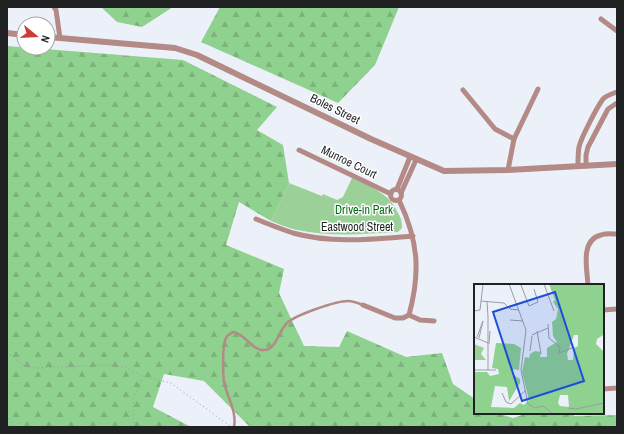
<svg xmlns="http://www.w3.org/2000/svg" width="624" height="434" viewBox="0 0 624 434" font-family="'Archivo Narrow',sans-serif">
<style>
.forest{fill:url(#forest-firs)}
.green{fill:#9bd199}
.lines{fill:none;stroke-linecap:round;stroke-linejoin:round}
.path{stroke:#979aa0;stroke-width:1;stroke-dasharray:1 3;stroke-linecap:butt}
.service{stroke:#b48a86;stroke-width:2.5}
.minor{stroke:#b48a86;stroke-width:5}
.tertiary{stroke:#b48a86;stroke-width:6}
.labels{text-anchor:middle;stroke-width:3;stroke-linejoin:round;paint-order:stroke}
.street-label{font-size:12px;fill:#1f2123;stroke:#fff}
.park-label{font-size:12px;fill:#066914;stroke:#fff}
.inset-road{fill:none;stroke:#9a9ea3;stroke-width:1}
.view{fill:#1d4ed8;fill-opacity:0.15;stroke:#1d4ed8;stroke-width:2}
.inset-edge{fill:none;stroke:#1f2123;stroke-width:2}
</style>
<defs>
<pattern id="forest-firs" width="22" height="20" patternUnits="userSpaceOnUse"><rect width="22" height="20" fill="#8fd18e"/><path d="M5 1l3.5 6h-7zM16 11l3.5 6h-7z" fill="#7bb37a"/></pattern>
</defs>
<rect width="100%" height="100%" fill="#ecf1f9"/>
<g class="forest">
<polygon points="101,7 173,7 142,27 117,22"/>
<polygon points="220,7 399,7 375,65 338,103 201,42"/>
<polygon points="7,46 183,60 277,107 257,130 283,145 289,183 271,221 239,202 226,245 284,269 279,293 304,346 339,347 347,331 406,357 442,353 453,384 475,399 475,413 496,413 513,418 528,413 573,413 574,416 617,415 617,427 250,427 204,381 164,374 153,407 191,427 7,427"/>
</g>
<path class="green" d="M352,178c19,9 37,15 46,35 3,5 4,8 4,15l-4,4c-34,2 -67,5 -101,-2 -9,-2 -18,-6 -26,-9l18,-38 33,13 1,-2 14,6 6,-3z"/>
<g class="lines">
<g class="path">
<polyline points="7,352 22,365 35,368 109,365 126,367 143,376 171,383 230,426"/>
<polyline points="7,415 15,427"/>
<polyline points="134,427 133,399 143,377"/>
</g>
<path class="service" d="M234,427c3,-16 -7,-30 -10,-45 -1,-8 -2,-37 2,-44 1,-3 4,-4 7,-6 12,1 19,19 31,18 12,0 15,-20 23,-27 8,-8 49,-22 61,-22 5,0 10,2 15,4"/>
<g class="minor">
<polyline points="54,7 56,10 60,38"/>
<polyline points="601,19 617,31"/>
<polyline points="463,90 495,129 514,139"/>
<polyline points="299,150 391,194"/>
<path d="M578,166c0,-6 0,-13 1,-19 2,-9 18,-40 24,-48 4,-4 9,-5 14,-7"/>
<polyline points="586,166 586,155 588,147 608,109 617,103"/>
<polyline points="508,170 514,139 538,89"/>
<polyline points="397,189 410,157"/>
<circle cx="396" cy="195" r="5.5"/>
<polyline points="401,193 416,160"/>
<path d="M399,200c19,40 22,71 10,115"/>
<path d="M256,219c12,5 25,10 37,14 39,11 81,6 120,3"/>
<path d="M588,285c-1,-16 -8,-45 13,-50 5,-2 11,-1 16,-1"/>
<polyline points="363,305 395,318 403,318 409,315"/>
<polyline points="603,310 617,309"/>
<polyline points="409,315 420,320 434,321"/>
<polyline points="603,389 617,388"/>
</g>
<g class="tertiary">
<polyline points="7,33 24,35"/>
<polyline points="48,37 175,48 197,55 371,139 444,171 508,170 617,164"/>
</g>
</g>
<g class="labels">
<g class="street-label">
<text transform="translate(335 109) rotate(26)" y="4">Boles Street</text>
<text transform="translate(349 162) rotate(26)" y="4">Munroe Court</text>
<text x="357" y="231">Eastwood Street</text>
</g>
<g class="park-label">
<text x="364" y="214">Drive-in Park</text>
</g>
</g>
<g transform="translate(474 284)">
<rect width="130" height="130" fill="#ecf1f9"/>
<path d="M75,0h55v53l-1,-2 -6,4 -1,5 8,8v62h-130v-42h13l3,4 9,-2 -1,-5 -6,-1 4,-25 18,1 7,4 -2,22 -7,-1v5l8,5v4l-11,18 -2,-14 -12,-1 -4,21 23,1 6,-5 4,2 5,-5 -7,-28 3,-15 4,1 1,-4 5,-3 6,1 -1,5h7v-9l10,-6 -4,-6 -1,-14 4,-3 2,-10 -5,-7 2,-2zM100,51h4v11l-4,2 -1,12h-5l-1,-6zM86,111h8l1,12 -9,-1 -2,-3z" fill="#8fd18e" fill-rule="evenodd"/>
<path d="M0,60l10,4 -3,6 5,6h-12z" fill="#9bd199"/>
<path class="inset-road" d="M35,0l17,46 -5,40 7,34 7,4 8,-2 10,8M70,0l10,27M47,1l8,21 9,-4 -4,-13M7,17l23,2 6,6 9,1M13,17l1,16M0,27l6,-1 3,-26M36,36l13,1M74,40l1,14 11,9 -1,6 13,-5M63,47l4,23M58,51l16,-7M0,53l14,6M3,53l6,-16 -4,17M15,60l1,-13M56,67l2,-15M0,86h22M14,86v-53M28,109l4,9 5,2 14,-13M94,124l8,1 28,-6"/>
<path class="view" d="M81,8l29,89 -62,20 -29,-89z"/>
<rect width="130" height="130" class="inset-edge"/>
</g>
<rect width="624" height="434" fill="none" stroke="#1f2123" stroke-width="16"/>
<g transform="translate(36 36) rotate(108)"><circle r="19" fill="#ffffff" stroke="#a5a6a7"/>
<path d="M0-3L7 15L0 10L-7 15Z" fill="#cc3d39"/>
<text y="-6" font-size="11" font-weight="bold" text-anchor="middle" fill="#1f2123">N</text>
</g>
</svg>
